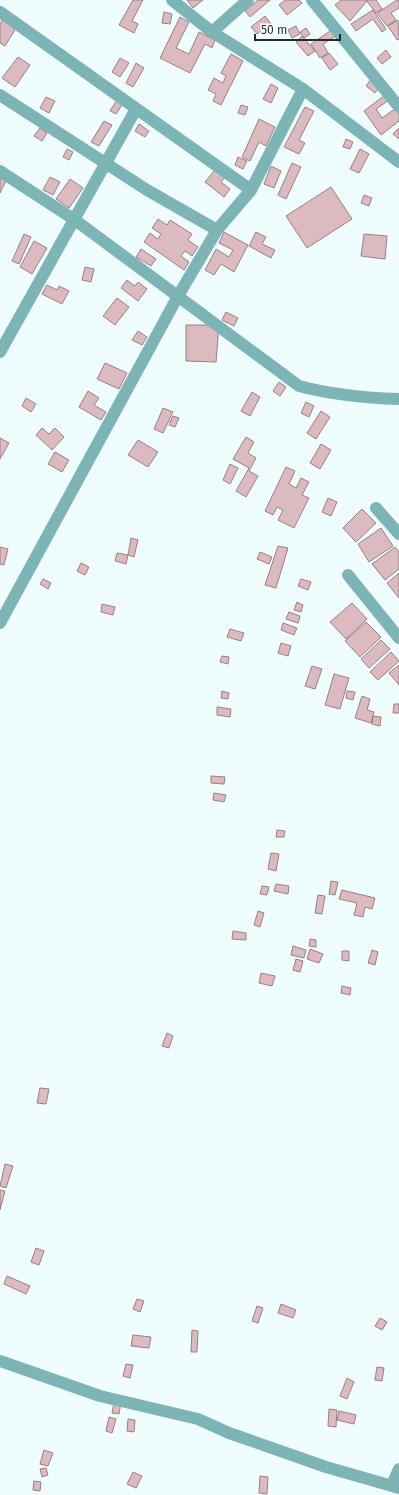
<svg xmlns="http://www.w3.org/2000/svg" width="399" height="1495" viewBox="0 0 399 1495" font-family="'Fira Sans',sans-serif">
<style>
.building{fill:#dbbbbf;stroke:#9c7e82}
.lines{fill:none;stroke-linecap:round;stroke-linejoin:round}
.minor{stroke:#7db4b5;stroke-width:12}
</style>
<rect width="100%" height="100%" fill="#effdfe"/>
<g class="building">
<polygon points="133,0 143,0 132,21 138,24 134,33 119,25"/>
<polygon points="187,0 203,0 193,8"/>
<polygon points="258,0 270,0 250,17 245,11"/>
<polygon points="285,0 299,0 302,3 287,15 279,5"/>
<polygon points="341,0 366,0 367,1 350,21 335,5"/>
<polygon points="366,0 376,0 382,9 376,13"/>
<polygon points="397,0 399,0 399,8 391,13 396,20 387,26 377,13"/>
<polygon points="373,10 386,29 382,32 373,19 356,31 351,24"/>
<polygon points="164,12 172,14 170,24 162,23"/>
<polygon points="5,15 19,23 5,46 0,43 0,24"/>
<polygon points="265,16 271,24 257,34 251,27"/>
<polygon points="180,17 189,22 176,48 189,54 199,32 215,40 212,48 205,44 190,73 160,58"/>
<polygon points="398,20 399,39 397,40 388,26"/>
<polygon points="296,26 300,34 292,38 288,30"/>
<polygon points="306,28 310,34 304,38 300,32"/>
<polygon points="333,29 337,35 323,44 328,53 320,58 311,44"/>
<polygon points="302,36 315,51 308,56 296,42"/>
<polygon points="386,50 391,57 382,64 377,58"/>
<polygon points="329,53 338,64 330,70 322,58"/>
<polygon points="231,54 243,61 221,105 213,101 216,94 208,90 214,78 223,83 226,76 221,73"/>
<polygon points="18,57 30,65 15,87 2,78"/>
<polygon points="120,58 129,63 120,77 112,72"/>
<polygon points="136,63 144,68 133,87 126,83"/>
<polygon points="371,79 380,86 375,93 366,86"/>
<polygon points="271,84 278,88 271,103 263,99"/>
<polygon points="385,95 389,100 376,109 382,118 396,108 399,112 399,121 381,135 364,111"/>
<polygon points="46,97 55,101 49,113 40,108"/>
<polygon points="118,98 124,102 116,114 110,111"/>
<polygon points="241,105 248,107 245,115 238,113"/>
<polygon points="305,107 314,111 299,140 305,143 299,154 284,147"/>
<polygon points="259,119 275,127 266,146 259,142 250,161 242,157"/>
<polygon points="104,121 112,125 99,146 91,142"/>
<polygon points="139,124 149,131 145,137 135,131"/>
<polygon points="40,128 47,133 42,141 34,136"/>
<polygon points="399,128 399,139 393,134"/>
<polygon points="346,139 353,142 350,149 343,147"/>
<polygon points="67,149 73,152 69,160 63,157"/>
<polygon points="360,149 369,154 359,173 350,169"/>
<polygon points="238,157 247,161 243,169 235,165"/>
<polygon points="292,163 301,167 286,199 278,195"/>
<polygon points="271,166 281,171 274,188 264,184"/>
<polygon points="216,169 226,176 221,182 230,189 224,197 205,182"/>
<polygon points="50,177 60,182 53,195 43,190"/>
<polygon points="0,178 6,181 0,193"/>
<polygon points="70,179 83,188 69,208 56,199"/>
<polygon points="331,187 352,219 307,248 286,216"/>
<polygon points="364,195 372,198 369,206 361,203"/>
<polygon points="158,219 167,225 170,220 192,234 188,240 198,247 192,256 185,251 181,256 189,262 184,270 144,242 150,233 158,239 161,234 152,228"/>
<polygon points="224,232 248,245 234,272 221,264 214,275 205,270 216,249 229,257 233,250 219,243"/>
<polygon points="256,232 266,237 262,244 275,250 271,258 249,246"/>
<polygon points="24,234 31,237 19,264 12,261"/>
<polygon points="364,234 387,236 385,259 361,256"/>
<polygon points="34,241 47,248 32,274 20,267"/>
<polygon points="141,249 156,259 151,266 136,257"/>
<polygon points="85,267 94,269 91,282 82,280"/>
<polygon points="127,280 135,286 138,282 147,289 138,301 121,288"/>
<polygon points="47,285 57,290 59,286 69,291 62,304 42,294"/>
<polygon points="117,298 129,307 115,325 103,316"/>
<polygon points="226,312 238,318 234,326 222,320"/>
<polygon points="186,325 219,325 216,362 186,361"/>
<polygon points="138,331 147,337 142,345 132,340"/>
<polygon points="105,363 127,373 119,389 97,379"/>
<polygon points="279,382 286,387 280,396 273,391"/>
<polygon points="88,391 99,398 94,405 106,412 101,420 79,407"/>
<polygon points="252,392 260,397 250,416 241,411"/>
<polygon points="26,398 36,404 31,412 22,406"/>
<polygon points="306,402 314,406 309,417 301,413"/>
<polygon points="163,408 173,412 163,433 154,429"/>
<polygon points="321,411 330,417 316,439 307,433"/>
<polygon points="173,416 179,418 175,427 169,425"/>
<polygon points="42,428 49,434 55,428 64,437 52,450 36,435"/>
<polygon points="246,437 254,442 248,453 256,458 249,471 258,476 246,497 236,491 249,468 233,459"/>
<polygon points="0,438 9,443 0,459"/>
<polygon points="138,440 158,452 148,467 128,455"/>
<polygon points="321,444 331,450 320,469 310,463"/>
<polygon points="55,452 69,460 62,472 48,464"/>
<polygon points="230,464 238,468 230,484 223,480"/>
<polygon points="286,467 295,471 289,484 296,488 301,478 309,482 302,495 309,498 294,528 278,520 283,510 277,507 273,515 265,511"/>
<polygon points="328,498 337,502 331,516 322,512"/>
<polygon points="362,509 376,523 356,542 343,528"/>
<polygon points="381,528 393,546 369,562 358,544"/>
<polygon points="131,538 138,540 134,557 128,555"/>
<polygon points="278,546 288,548 276,588 265,585"/>
<polygon points="0,547 8,549 4,565 0,564"/>
<polygon points="395,547 399,552 399,569 385,580 372,564"/>
<polygon points="260,552 272,557 269,564 257,559"/>
<polygon points="117,553 128,555 126,564 115,561"/>
<polygon points="81,563 89,567 85,575 77,571"/>
<polygon points="399,573 399,598 387,583"/>
<polygon points="43,579 51,583 48,589 40,584"/>
<polygon points="301,579 311,582 308,590 298,586"/>
<polygon points="297,602 303,605 301,612 294,610"/>
<polygon points="352,603 367,619 346,639 330,622"/>
<polygon points="102,604 115,607 113,615 101,612"/>
<polygon points="289,612 300,616 298,623 286,619"/>
<polygon points="366,622 381,637 360,657 345,641"/>
<polygon points="283,623 297,628 294,635 281,630"/>
<polygon points="230,629 244,633 241,641 227,637"/>
<polygon points="381,640 390,649 369,668 361,659"/>
<polygon points="281,643 291,646 288,656 278,653"/>
<polygon points="391,652 399,661 378,680 370,672"/>
<polygon points="222,656 229,657 228,664 220,662"/>
<polygon points="399,665 399,685 389,673"/>
<polygon points="312,666 322,669 315,689 305,686"/>
<polygon points="334,674 349,678 340,709 325,705"/>
<polygon points="222,691 229,693 228,699 221,698"/>
<polygon points="347,691 355,692 353,700 346,698"/>
<polygon points="362,696 370,699 367,710 374,712 371,723 355,718"/>
<polygon points="394,704 399,704 399,713 393,713"/>
<polygon points="217,707 231,709 230,717 217,715"/>
<polygon points="373,716 381,717 380,726 372,724"/>
<polygon points="211,776 225,777 224,784 211,783"/>
<polygon points="214,793 226,795 224,802 213,800"/>
<polygon points="277,830 285,831 284,837 276,837"/>
<polygon points="271,853 279,854 276,871 268,869"/>
<polygon points="331,881 338,882 335,895 329,894"/>
<polygon points="276,884 289,886 288,894 274,891"/>
<polygon points="262,886 269,887 267,895 260,894"/>
<polygon points="342,890 375,898 372,909 365,907 363,917 354,915 357,903 339,899"/>
<polygon points="318,895 325,896 322,914 315,913"/>
<polygon points="258,911 264,913 260,927 254,925"/>
<polygon points="233,931 246,933 246,940 232,939"/>
<polygon points="310,939 316,940 316,947 309,946"/>
<polygon points="293,946 306,950 304,958 291,955"/>
<polygon points="310,949 323,954 319,963 307,959"/>
<polygon points="372,950 378,952 375,965 368,963"/>
<polygon points="342,951 349,951 349,961 342,960"/>
<polygon points="296,959 303,961 300,972 293,970"/>
<polygon points="261,973 275,976 272,986 259,983"/>
<polygon points="342,986 351,988 350,995 341,993"/>
<polygon points="167,1033 173,1036 169,1048 162,1046"/>
<polygon points="40,1088 49,1089 46,1104 37,1103"/>
<polygon points="5,1164 13,1166 6,1188 0,1186"/>
<polygon points="0,1190 5,1191 0,1210"/>
<polygon points="36,1248 44,1251 39,1265 31,1262"/>
<polygon points="7,1276 30,1286 26,1294 4,1284"/>
<polygon points="137,1299 144,1301 140,1312 133,1309"/>
<polygon points="281,1304 296,1310 293,1318 278,1313"/>
<polygon points="257,1306 263,1308 258,1323 252,1321"/>
<polygon points="380,1318 387,1322 382,1330 375,1326"/>
<polygon points="192,1330 198,1331 197,1352 191,1352"/>
<polygon points="133,1335 151,1337 149,1348 131,1346"/>
<polygon points="126,1364 133,1365 130,1378 123,1376"/>
<polygon points="377,1367 384,1368 382,1381 375,1380"/>
<polygon points="347,1378 354,1382 347,1399 340,1396"/>
<polygon points="114,1402 121,1403 119,1414 112,1413"/>
<polygon points="329,1409 337,1410 336,1427 328,1426"/>
<polygon points="339,1411 356,1415 354,1424 337,1420"/>
<polygon points="109,1417 116,1419 112,1433 106,1431"/>
<polygon points="128,1419 135,1420 134,1432 127,1431"/>
<polygon points="44,1450 53,1453 48,1466 40,1464"/>
<polygon points="46,1468 48,1475 42,1477 40,1469"/>
<polygon points="133,1472 142,1476 136,1488 127,1484"/>
<polygon points="260,1476 268,1477 267,1494 259,1493"/>
<polygon points="34,1481 41,1482 40,1491 33,1490"/>
</g>
<g class="lines">
<g class="minor">
<polyline points="172,0 212,32 303,89 399,162"/>
<polyline points="312,0 399,107"/>
<polyline points="0,12 251,190"/>
<polyline points="212,32 248,0"/>
<polyline points="0,95 147,190 217,230 251,190 303,89"/>
<path d="M0,171l75,49 224,166c34,9 65,12 100,13"/>
<polyline points="0,352 136,109"/>
<polyline points="376,508 399,534"/>
<polyline points="348,575 399,638"/>
<polyline points="0,623 178,296 217,230"/>
<polyline points="0,1361 100,1396 198,1419 229,1433 326,1467 399,1488"/>
<polyline points="392,1485 399,1469"/>
</g>
</g>
<path d="M255 34v6h85v-6" fill="none" stroke="#202e2e" stroke-width="2"/>
<text x="261" y="34" font-size="12" fill="#202e2e" stroke="#ffffff" stroke-width="3" paint-order="stroke">50 m</text>
</svg>
